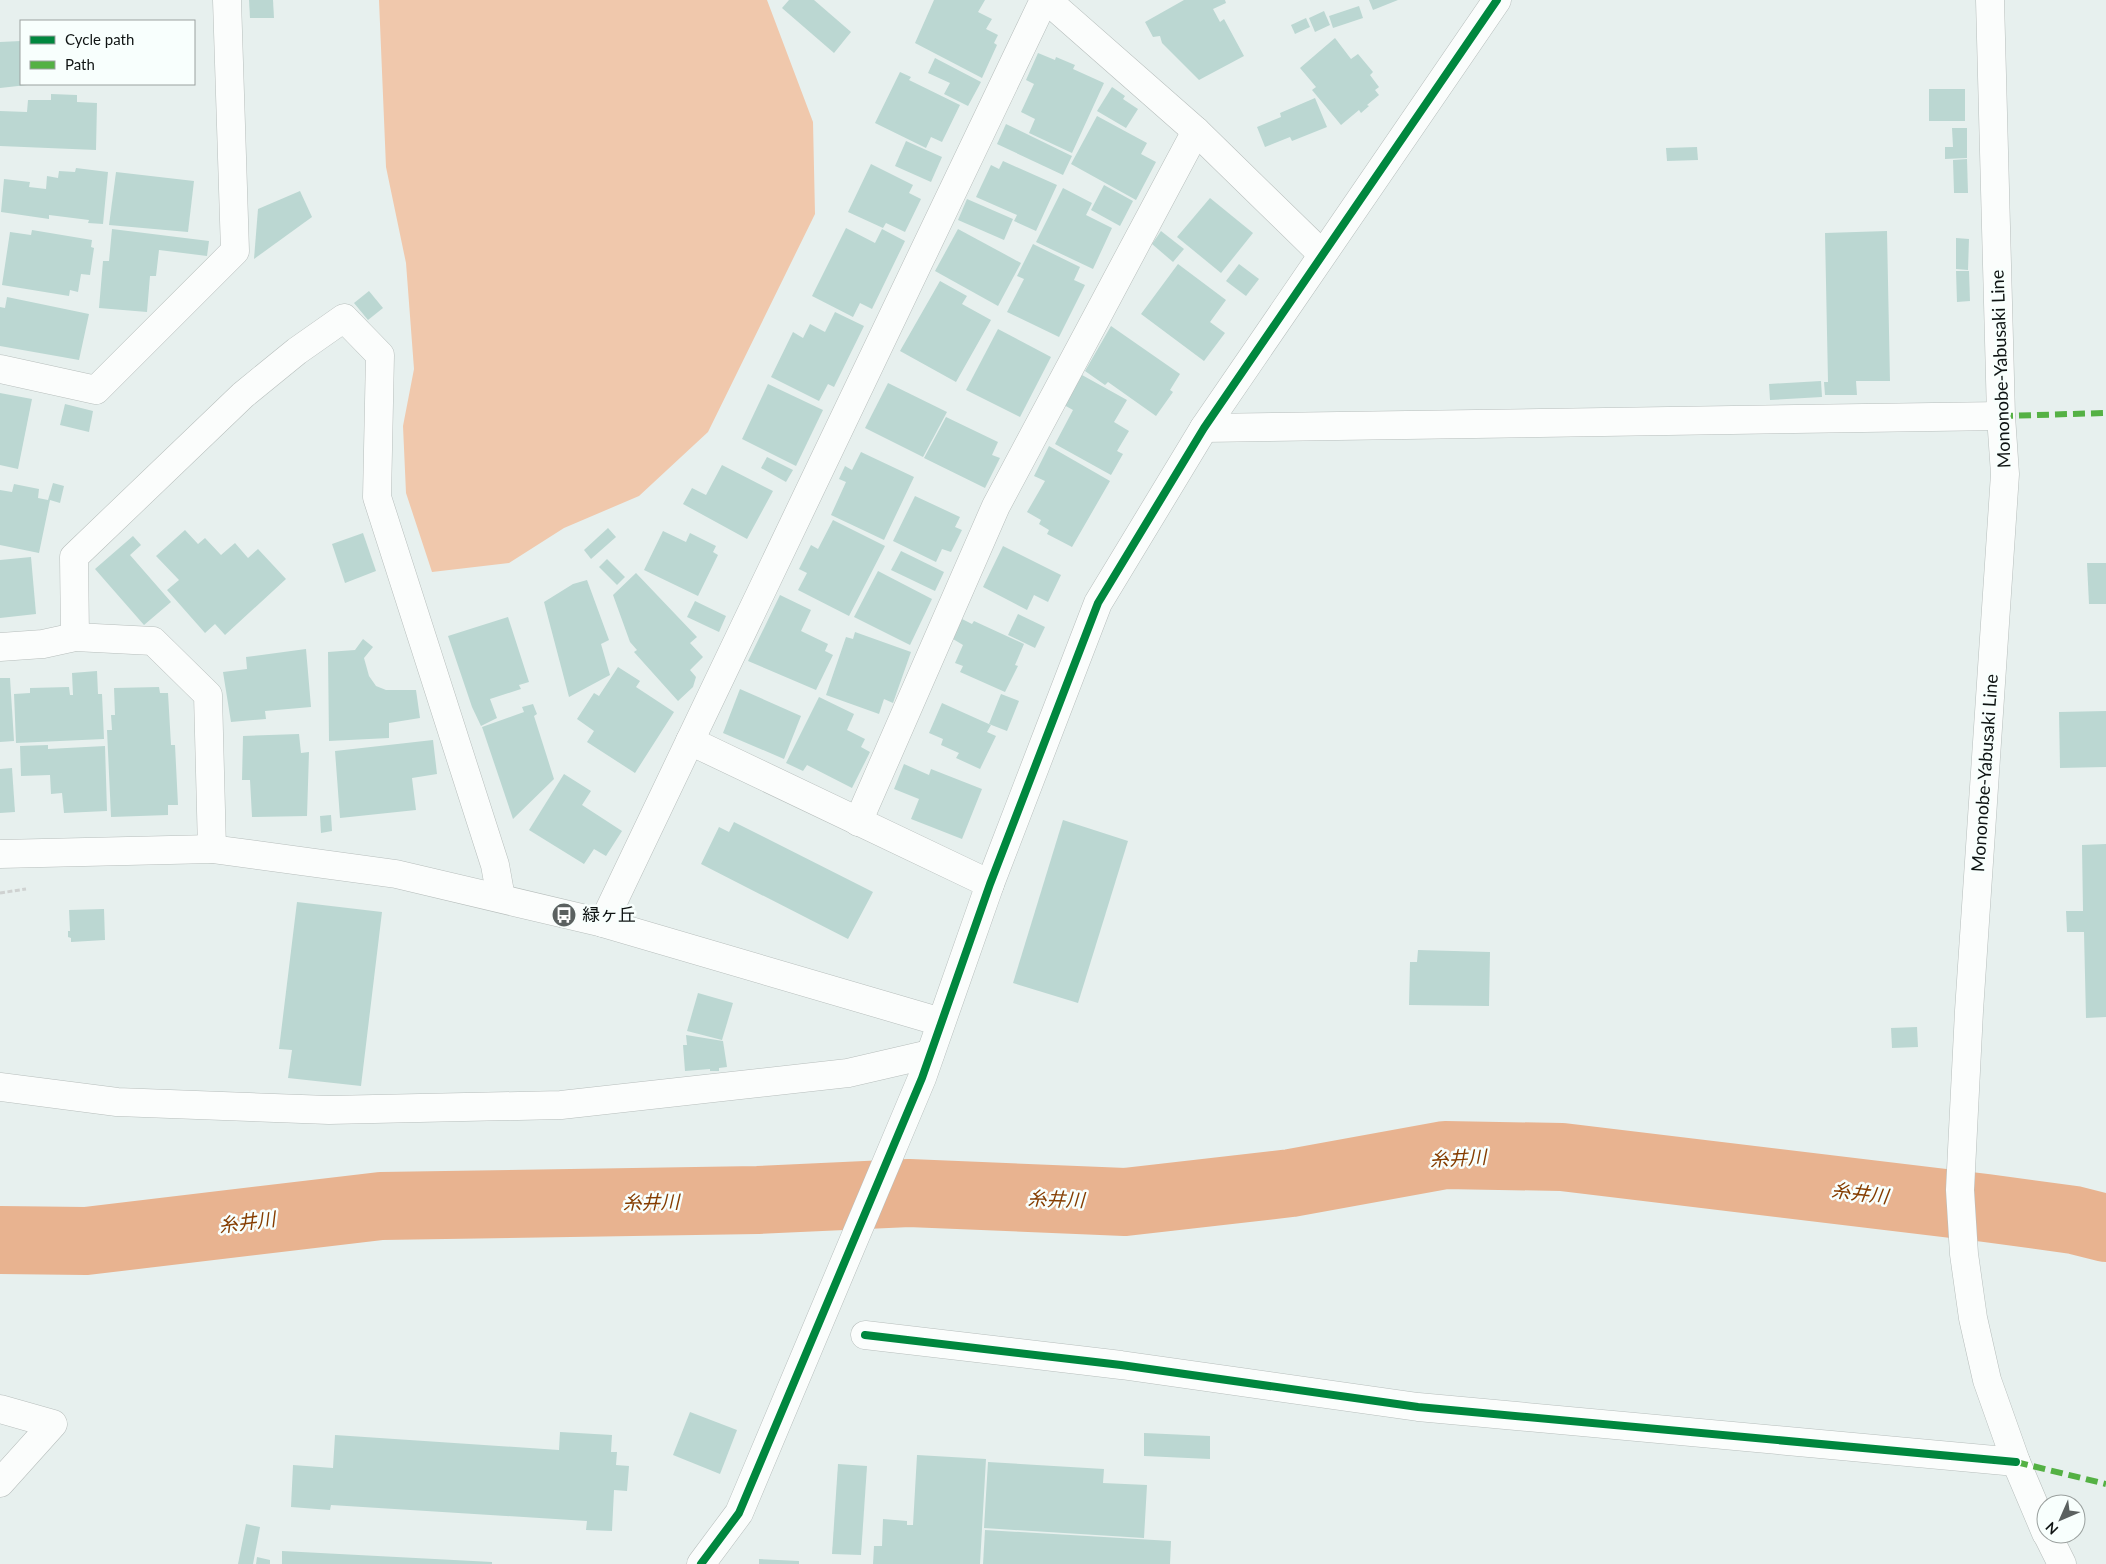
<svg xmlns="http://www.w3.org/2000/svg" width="2106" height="1564" viewBox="0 0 2106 1564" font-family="Lato,'Noto Sans JP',sans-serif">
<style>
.forest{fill:#f0c8ac}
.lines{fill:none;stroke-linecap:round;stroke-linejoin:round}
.river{stroke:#e8b390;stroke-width:68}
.building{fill:#bbd7d2}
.minor-casing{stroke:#b7bebc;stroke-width:29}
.major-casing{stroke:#b7bebc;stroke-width:29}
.path{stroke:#cfd2d1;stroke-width:3;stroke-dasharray:5 2.5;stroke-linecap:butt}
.minor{stroke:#fbfdfc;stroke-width:28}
.major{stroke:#fbfdfc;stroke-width:28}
.quiet{stroke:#54b144;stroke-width:6;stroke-dasharray:12 6;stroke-linecap:butt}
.cycleway-casing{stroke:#f8fffd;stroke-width:11}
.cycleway{stroke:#00873e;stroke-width:8}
.labels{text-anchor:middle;stroke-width:5;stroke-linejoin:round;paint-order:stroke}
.street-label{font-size:18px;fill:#0f1413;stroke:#f8fffd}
.poi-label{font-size:18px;fill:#0f1413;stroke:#f8fffd;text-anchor:start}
.water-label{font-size:19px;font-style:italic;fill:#853d00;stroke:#f8fffd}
</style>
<rect width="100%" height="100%" fill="#e7f0ee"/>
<polygon class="forest" points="379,0 767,0 813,122 815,214 708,432 639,496 564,528 509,563 432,572 406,493 403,426 414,369 406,263 386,167"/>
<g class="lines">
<polyline class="river" points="0,1240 86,1241 381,1206 758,1200 909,1193 1125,1202 1291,1183 1445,1155 1562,1157 1986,1208 2074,1220 2106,1228"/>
</g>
<g class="building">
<polygon points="249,0 273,0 274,18 250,18"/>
<polygon points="789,0 814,0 851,32 834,53 782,8"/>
<polygon points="934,0 985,0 978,12 992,19 986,29 998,35 994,43 997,45 982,78 915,43"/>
<polygon points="1184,0 1225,0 1226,3 1213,9 1220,22 1224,19 1244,56 1199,80 1162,43 1160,36 1153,37 1145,22"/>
<polygon points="1369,0 1398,0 1373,10"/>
<polygon points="1359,6 1363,18 1333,28 1329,16"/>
<polygon points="1324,11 1330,25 1315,32 1309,18"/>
<polygon points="1306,18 1310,27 1295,34 1291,25"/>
<polygon points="1335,38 1351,59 1358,54 1373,72 1370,75 1379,87 1375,90 1379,95 1367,105 1369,106 1361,113 1359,110 1341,125 1312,90 1316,87 1300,68"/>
<polygon points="21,41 21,84 27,85 0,88 0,42"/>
<polygon points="1038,53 1055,60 1056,57 1075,65 1073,69 1104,83 1072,153 1029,133 1035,119 1021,112 1034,84 1026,80"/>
<polygon points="935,58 981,82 968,106 944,94 950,83 928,73"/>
<polygon points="900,72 911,77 909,80 960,105 942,142 931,137 926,148 875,123"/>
<polygon points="1112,87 1125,96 1123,99 1138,109 1126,128 1097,111"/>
<rect x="1929" y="89" width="36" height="32"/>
<polygon points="51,94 77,95 77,102 97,103 96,150 0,146 0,111 27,112 28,100 51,100"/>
<polygon points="1315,98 1327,127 1292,141 1290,137 1265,147 1257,127 1281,117 1280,113"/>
<polygon points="1097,116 1147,143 1141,154 1156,162 1136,200 1071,164"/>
<polygon points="1006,124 1072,156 1063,175 997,144"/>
<polygon points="1952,128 1967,128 1967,158 1945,159 1945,147 1953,147"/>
<polygon points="906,141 942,157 931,182 895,166"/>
<polygon points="1697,147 1698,160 1667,161 1666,148"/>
<polygon points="1967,159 1968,193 1954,193 1953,160"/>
<polygon points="1003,161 1057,185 1036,231 1014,221 1017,215 976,197 991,165 999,169"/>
<polygon points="871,164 913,185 909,193 921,199 905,232 886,223 883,228 848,212"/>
<polygon points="76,168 108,172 103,224 88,223 89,220 49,215 49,219 1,212 4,179 30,182 29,187 46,189 47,176 58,178 59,171 75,172"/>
<polygon points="116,172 194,181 188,232 109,225"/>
<polygon points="1104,185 1133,201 1120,226 1091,210"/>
<polygon points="1063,188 1092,203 1086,215 1112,228 1093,269 1036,242"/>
<polygon points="300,191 312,217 254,259 258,209"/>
<polygon points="1210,198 1253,233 1221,273 1177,237"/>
<polygon points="967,199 1013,219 1004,240 958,220"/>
<polygon points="846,228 875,243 882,229 905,241 872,309 860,303 853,317 812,296"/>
<polygon points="112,229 209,241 207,256 159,250 156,276 150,276 147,312 99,308 103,261 109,261"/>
<polygon points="958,229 1021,263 998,306 935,271"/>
<polygon points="32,230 92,240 91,247 94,248 90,275 81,274 78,292 70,290 69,296 2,285 10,232 31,235"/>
<polygon points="1161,231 1184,249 1173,262 1152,244"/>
<polygon points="1887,231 1890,381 1856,381 1857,395 1825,395 1824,382 1828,382 1825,233"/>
<polygon points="1956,238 1969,239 1968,270 1956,269"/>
<polygon points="1033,244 1080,267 1074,280 1085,285 1059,337 1007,312 1024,279 1017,276"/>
<polygon points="1178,264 1226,300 1210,322 1225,333 1204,361 1141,314"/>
<polygon points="1239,264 1259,279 1246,296 1226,281"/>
<polygon points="1956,271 1969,271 1970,301 1957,302"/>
<polygon points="940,281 967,296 962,304 991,320 956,382 900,351"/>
<polygon points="369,291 383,308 368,320 354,303"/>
<polygon points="7,297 89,314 79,360 0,346 0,307 5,308"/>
<polygon points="835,312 864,326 834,387 828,384 819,401 771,377 793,332 803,338 810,324 825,332"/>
<polygon points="1111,326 1180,374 1170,390 1173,392 1156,416 1108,382 1105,385 1085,371"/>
<polygon points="998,329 1051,357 1020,417 966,390"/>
<polygon points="1082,375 1127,400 1114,422 1129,431 1117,451 1123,454 1111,475 1055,444 1073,410 1064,405"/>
<polygon points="1821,381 1822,397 1770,400 1769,384"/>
<polygon points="888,383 947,412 923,457 865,428"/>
<polygon points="768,384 823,410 796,466 742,439"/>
<polygon points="0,393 32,399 18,469 0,465"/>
<polygon points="65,404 93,411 89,432 60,425"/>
<polygon points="946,417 998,442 992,455 1000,458 985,488 924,458"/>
<polygon points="1049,446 1110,481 1072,547 1047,534 1049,530 1039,524 1041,520 1027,512 1045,481 1034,476"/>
<polygon points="861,452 914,477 884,540 831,515 846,482 839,479 845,466 852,470"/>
<polygon points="767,457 793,470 786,482 761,468"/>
<polygon points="722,465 773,491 747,539 683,504 692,488 706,495"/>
<polygon points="53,483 64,486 60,503 50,500 39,553 0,545 0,490 12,492 14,484 39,489 38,498 48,500"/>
<polygon points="915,496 960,517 955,527 962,530 951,552 942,549 936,562 893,541"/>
<polygon points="833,520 885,546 849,616 798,590 807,573 799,569 811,545 818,549"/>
<polygon points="608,528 616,537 591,559 584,550"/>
<polygon points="185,530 198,544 205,538 221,555 235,543 248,558 258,549 286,579 225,635 215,624 205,633 167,590 179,580 156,556"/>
<polygon points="663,531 686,542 690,533 716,546 713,552 718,555 698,596 644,570"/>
<polygon points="363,533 376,571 345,583 332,544"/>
<polygon points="133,536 141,545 130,555 171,602 144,625 95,569"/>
<polygon points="1003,546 1061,575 1048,602 1034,595 1027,610 983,587"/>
<polygon points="901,551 944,572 935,591 891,570"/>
<polygon points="31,557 36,614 0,618 0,560"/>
<polygon points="607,559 625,577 617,585 599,567"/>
<polygon points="2087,563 2106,563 2106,604 2089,604"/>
<polygon points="878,571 932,599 910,645 854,617"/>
<polygon points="636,573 697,637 690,643 703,657 690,670 696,677 693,687 678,701 634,652 637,650 630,642 613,595"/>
<polygon points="587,580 609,640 601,644 610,675 569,697 544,602 573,584"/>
<polygon points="780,595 811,610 801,631 828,644 825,651 833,655 816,690 748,661"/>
<polygon points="695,601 726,616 719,632 687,617"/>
<polygon points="1018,614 1045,627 1035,648 1008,635"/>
<polygon points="508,617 529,682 519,685 521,689 490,699 497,718 481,726 472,707 448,636"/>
<polygon points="962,619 972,624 974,621 1024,644 1015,665 1018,666 1005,692 960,672 963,666 955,663 963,645 953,639"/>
<polygon points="855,632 911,652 893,703 884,699 879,714 826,695 846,637 853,639"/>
<polygon points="363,639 373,647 364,658 369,676 376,686 386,690 416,690 420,718 389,723 389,738 329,741 328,652 355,650"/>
<polygon points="306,649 311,707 265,711 266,719 231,722 223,672 247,669 246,657"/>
<polygon points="618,667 640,681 636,687 674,712 635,773 587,742 594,731 577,719 594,693 599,696"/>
<polygon points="97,671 98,694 102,694 104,739 16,743 14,694 30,693 30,688 69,687 70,695 73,695 72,673"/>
<polygon points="0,678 10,678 14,741 0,742"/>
<polygon points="159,687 160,693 168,693 171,745 175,745 178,805 168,805 168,815 111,817 107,730 112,730 111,715 115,715 114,688"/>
<polygon points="740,689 801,716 784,759 723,733"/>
<polygon points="1001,694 1019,701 1007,731 989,724"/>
<polygon points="819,697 854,714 847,730 865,739 861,747 870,752 852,788 807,765 803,771 786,763"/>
<polygon points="942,703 991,725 987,732 996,736 980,769 956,758 959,753 941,745 943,739 929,733"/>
<polygon points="533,704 537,714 534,716 554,779 513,819 482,727 524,712 522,707"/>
<polygon points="2106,711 2106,767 2060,768 2059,712"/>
<polygon points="299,734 301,753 309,752 307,816 252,817 250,780 242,780 243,736"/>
<polygon points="433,740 437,774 412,778 416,810 340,818 335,751"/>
<polygon points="48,745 48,749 105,746 107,811 64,813 62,793 51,794 50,775 21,776 20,746"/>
<polygon points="904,764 929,775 931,769 982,789 962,839 911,819 919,799 894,789"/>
<polygon points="12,768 15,812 0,813 0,769"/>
<polygon points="564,774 591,791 582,805 622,831 606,856 594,849 584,864 529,830"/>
<polygon points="331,815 332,831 321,833 320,816"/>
<polygon points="1063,820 1128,841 1078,1003 1013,983"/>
<polygon points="734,822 873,892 848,939 701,864 719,827 729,832"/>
<polygon points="2106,844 2106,1017 2086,1018 2084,932 2067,932 2066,911 2083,911 2082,845"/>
<polygon points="297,902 382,912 361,1086 288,1078 292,1050 279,1049"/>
<polygon points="104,909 105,940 71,942 71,938 68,937 68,931 70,931 69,910"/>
<polygon points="1418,950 1490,952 1489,1006 1409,1005 1410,962 1417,962"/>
<polygon points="698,993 733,1003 722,1040 687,1031"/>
<polygon points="1917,1027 1918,1047 1892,1048 1891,1028"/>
<polygon points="686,1035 723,1041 727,1067 719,1068 719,1071 710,1071 710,1069 685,1071 683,1045 687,1045"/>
<polygon points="690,1412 737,1430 720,1474 673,1455"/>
<polygon points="560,1432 612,1435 611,1452 617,1452 616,1465 629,1466 627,1491 614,1490 612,1531 586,1530 587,1521 331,1505 330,1510 291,1507 293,1465 333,1468 335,1435 559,1450"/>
<polygon points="1144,1433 1210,1436 1210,1459 1144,1456"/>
<polygon points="917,1455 986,1459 980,1564 873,1564 874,1546 882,1546 883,1519 907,1521 907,1525 913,1525"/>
<polygon points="988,1462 1104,1469 1103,1483 1147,1485 1144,1538 984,1528"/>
<polygon points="838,1464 867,1466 861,1555 832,1554"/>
<polygon points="246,1524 260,1527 253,1564 238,1564"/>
<polygon points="985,1530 1171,1541 1170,1564 983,1564"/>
<polygon points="282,1551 492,1562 492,1564 282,1564"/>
<polygon points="257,1557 270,1560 270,1564 256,1564"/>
<polygon points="759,1559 799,1561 799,1564 759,1564"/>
</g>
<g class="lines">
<defs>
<g id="minor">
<polyline points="1047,0 1196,131 1322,254"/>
<polyline points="0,369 96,390 235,251 227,0"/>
<polyline points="1204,428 2001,416"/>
<polyline points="75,637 74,557 243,395 297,351 344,318 380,355 377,497 495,865 501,898"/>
<polyline points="0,647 43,644 75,637 153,641 208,695 212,849"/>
<polyline points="690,741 990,884"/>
<polyline points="858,822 996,506 1196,131"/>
<polyline points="0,854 212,849 396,874 603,923 941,1022"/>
<polyline points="603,923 1044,0"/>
<polyline points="0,1087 117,1102 329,1110 561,1105 848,1073 930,1054"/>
<polyline points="865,1335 1121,1365 1418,1407 2016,1462"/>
<polyline points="0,1409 53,1424 0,1483"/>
<polyline points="701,1564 739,1513 922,1078 990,884 1098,603 1204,428 1497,0"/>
</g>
<g id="major">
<polyline points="1990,0 2001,416 2005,474 1969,1011 1960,1190 1964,1254 1973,1318 1987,1380 2016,1462 2046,1533"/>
<polyline points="2047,1534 2062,1564"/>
</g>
</defs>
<use href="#minor" class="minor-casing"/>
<use href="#major" class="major-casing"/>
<polyline class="path" points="0,893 26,889"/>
<use href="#minor" class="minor"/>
<use href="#major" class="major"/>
<g class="quiet">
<polyline points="2001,416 2106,413"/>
<polyline points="2016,1462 2106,1484"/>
</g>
<defs>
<g id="cycleway">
<polyline points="865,1335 1121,1365 1418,1407 2016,1462"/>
<polyline points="701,1564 739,1513 922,1078 990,884 1098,603 1204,428 1497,0"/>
</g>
</defs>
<use href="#cycleway" class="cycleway-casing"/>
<use href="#cycleway" class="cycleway"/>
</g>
<defs>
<symbol id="bus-disc" viewBox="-11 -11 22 22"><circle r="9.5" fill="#5b6160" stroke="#f8fffd"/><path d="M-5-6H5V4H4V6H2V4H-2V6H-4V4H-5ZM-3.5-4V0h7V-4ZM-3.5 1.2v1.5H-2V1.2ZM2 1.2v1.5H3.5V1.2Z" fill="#fff"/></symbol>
</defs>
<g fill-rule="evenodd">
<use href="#bus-disc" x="550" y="901" width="28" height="28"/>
</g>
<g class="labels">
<g class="street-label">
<text transform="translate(2001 369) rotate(-92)" y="6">Mononobe-Yabusaki Line</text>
<text transform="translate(1985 773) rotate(-86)" y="6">Mononobe-Yabusaki Line</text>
</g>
<g class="poi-label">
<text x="582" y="921">緑ヶ丘</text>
</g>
<g class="water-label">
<text transform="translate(1458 1158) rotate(-3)" y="7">糸井川</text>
<text transform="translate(1860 1193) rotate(7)" y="7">糸井川</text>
<text transform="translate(1056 1199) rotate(2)" y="7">糸井川</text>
<text transform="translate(651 1202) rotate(-1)" y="7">糸井川</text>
<text transform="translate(247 1222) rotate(-7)" y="7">糸井川</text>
</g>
</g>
<rect x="20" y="20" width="175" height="65" fill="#f8fffd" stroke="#9ba19f"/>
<rect x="30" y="36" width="25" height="8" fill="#00873e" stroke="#9ba19f"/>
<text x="65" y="45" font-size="15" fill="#0f1413">Cycle path</text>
<rect x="30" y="61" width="25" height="8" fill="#54b144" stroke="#9ba19f"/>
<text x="65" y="70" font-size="15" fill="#0f1413">Path</text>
<g transform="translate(2061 1519) rotate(225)"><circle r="24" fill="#f8fffd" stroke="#9ba19f"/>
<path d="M0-4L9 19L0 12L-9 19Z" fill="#5b6160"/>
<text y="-8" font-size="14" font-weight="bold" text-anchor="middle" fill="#0f1413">N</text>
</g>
</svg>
